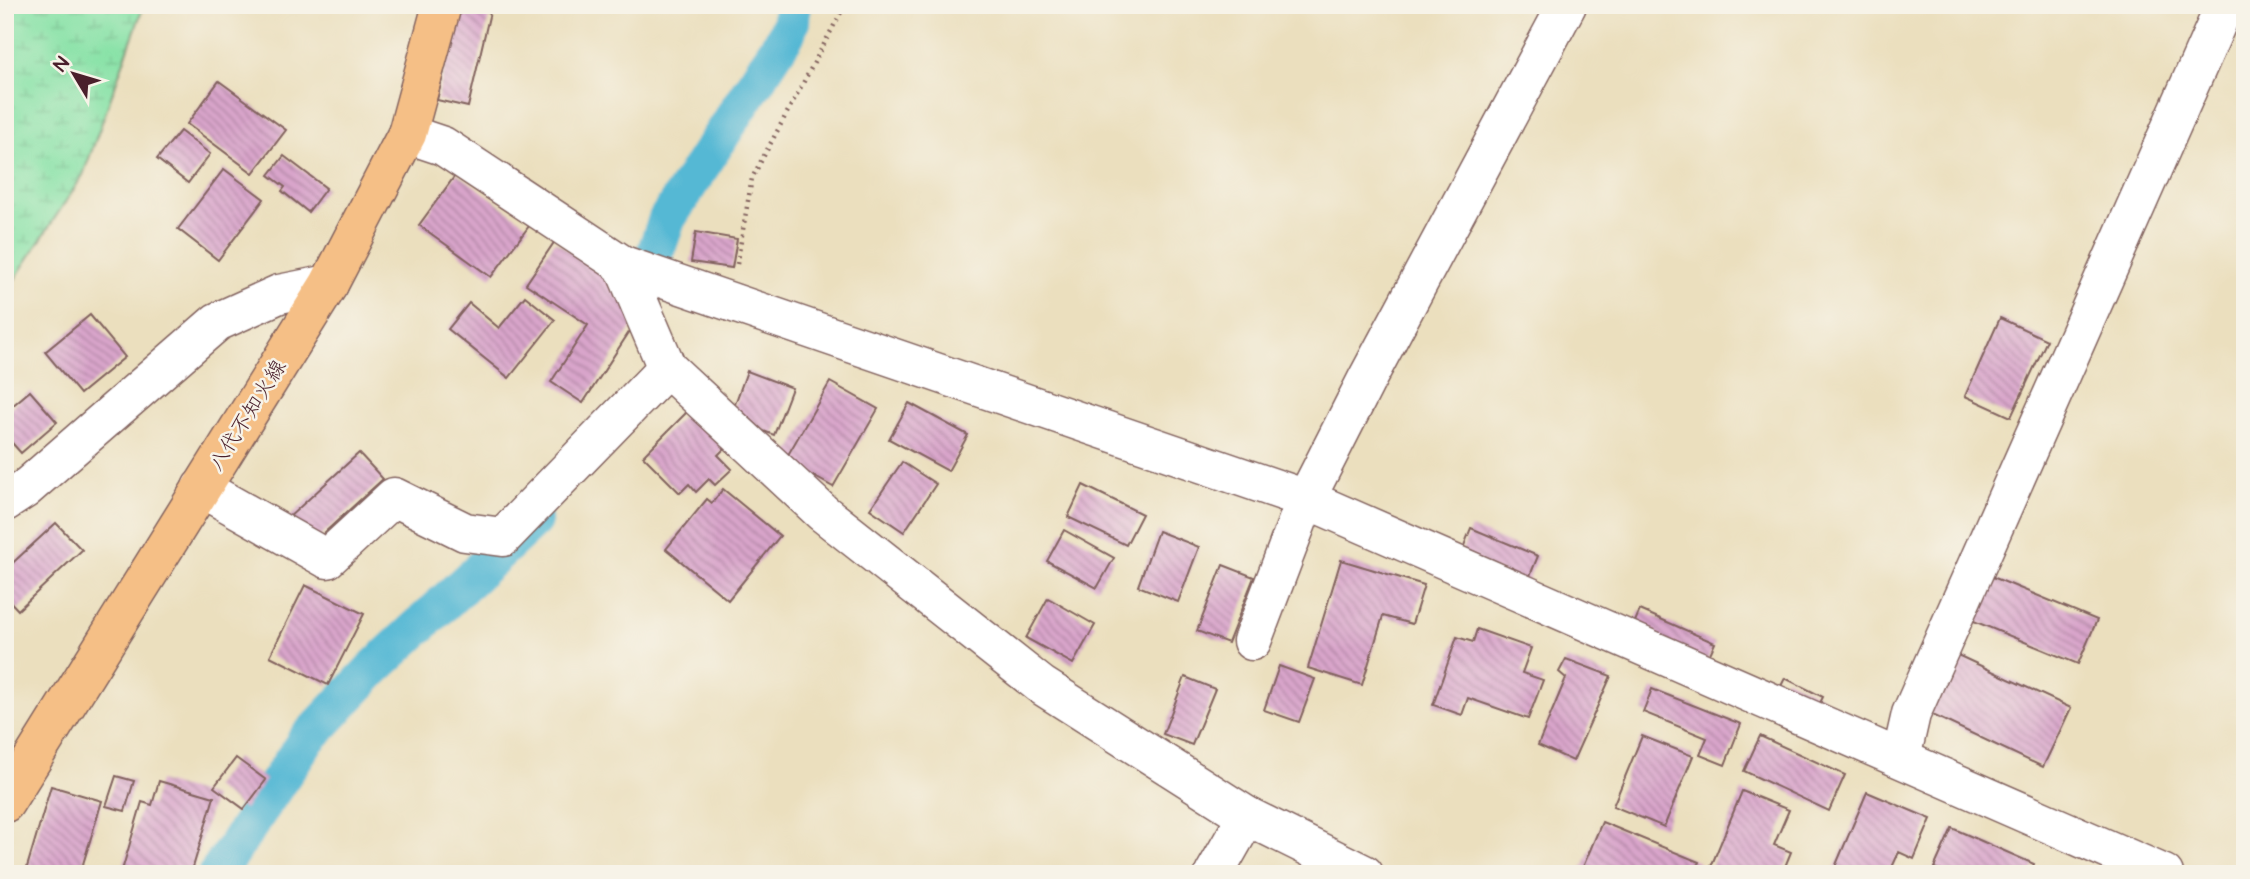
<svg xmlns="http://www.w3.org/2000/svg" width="2250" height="879" viewBox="0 0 2250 879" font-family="'Architects Daughter','Klee One',sans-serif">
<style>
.wetland{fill:url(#wetland-marsh);stroke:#698069;stroke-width:2}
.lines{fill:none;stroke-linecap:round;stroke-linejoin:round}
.canal{stroke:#55b8d4;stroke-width:38}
.building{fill:url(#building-back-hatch)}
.minor-casing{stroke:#82625e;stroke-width:41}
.major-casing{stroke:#82625e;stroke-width:41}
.path{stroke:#82625e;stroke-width:4.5;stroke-dasharray:2 5;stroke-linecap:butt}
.minor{stroke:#fff;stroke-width:38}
.major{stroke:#f5bf86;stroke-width:38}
.labels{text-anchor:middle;stroke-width:5;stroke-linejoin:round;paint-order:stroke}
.street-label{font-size:21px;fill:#4a1f2b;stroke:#f7f3e8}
</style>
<defs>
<pattern id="wetland-marsh" width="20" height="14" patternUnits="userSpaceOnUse" patternTransform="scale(1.75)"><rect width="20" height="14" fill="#88e2a7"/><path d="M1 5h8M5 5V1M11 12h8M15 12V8" fill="none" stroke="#77c190"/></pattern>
<pattern id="building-back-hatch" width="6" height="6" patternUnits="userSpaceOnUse" patternTransform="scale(1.75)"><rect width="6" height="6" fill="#d9a5cb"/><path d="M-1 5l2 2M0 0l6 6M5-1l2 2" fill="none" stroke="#b286a5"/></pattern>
</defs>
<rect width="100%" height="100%" fill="#f7f3e8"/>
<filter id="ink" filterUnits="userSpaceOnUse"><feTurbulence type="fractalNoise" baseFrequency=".0143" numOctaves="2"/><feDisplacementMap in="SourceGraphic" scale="14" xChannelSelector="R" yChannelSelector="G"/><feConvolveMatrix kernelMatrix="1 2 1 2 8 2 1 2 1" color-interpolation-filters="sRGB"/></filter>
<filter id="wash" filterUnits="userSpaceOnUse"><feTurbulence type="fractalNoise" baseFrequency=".00686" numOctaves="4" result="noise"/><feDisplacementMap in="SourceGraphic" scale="28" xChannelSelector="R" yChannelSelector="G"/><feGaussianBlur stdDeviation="1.57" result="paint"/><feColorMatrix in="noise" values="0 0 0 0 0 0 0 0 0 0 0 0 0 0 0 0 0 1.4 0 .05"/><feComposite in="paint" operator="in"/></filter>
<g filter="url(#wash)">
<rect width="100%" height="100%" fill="#ebdfbe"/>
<polygon class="wetland" points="5,5 144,5 83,175 5,294"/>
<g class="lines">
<g class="canal">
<polyline points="654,257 667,219 786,35 791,22 792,5"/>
<polyline points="217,874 306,740 373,669 533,520"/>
</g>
</g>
<g id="blocks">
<g class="building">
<polygon points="460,5 490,12 468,107 437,100"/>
<polygon points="219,81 286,130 253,173 187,124"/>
<polygon points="180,131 210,154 188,183 157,159"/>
<polygon points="284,156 326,188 308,212 282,191 285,187 269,175"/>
<polygon points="224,169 264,199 218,260 178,229"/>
<polygon points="457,173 529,226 491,277 419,225"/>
<polygon points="696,232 737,239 732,268 691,262"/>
<polygon points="555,241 648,303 583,403 551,382 588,325 526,284"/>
<polygon points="525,296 555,320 509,378 448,329 469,303 499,328"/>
<polygon points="90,315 125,357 80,394 45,352"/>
<polygon points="2000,318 2047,340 2011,417 1965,396"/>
<polygon points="747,371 792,388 774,435 730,418"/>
<polygon points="830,382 878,409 833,487 785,460"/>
<polygon points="30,391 57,422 21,453 5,435 5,412"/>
<polygon points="909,403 968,435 948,471 889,439"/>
<polygon points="695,404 732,441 718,455 732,469 715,485 709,479 696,492 689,484 680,493 643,456"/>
<polygon points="359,453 383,479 312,544 288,518"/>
<polygon points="902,462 936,484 904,532 870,509"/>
<polygon points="1083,485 1142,514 1126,545 1068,517"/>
<polygon points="723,489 780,536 728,600 666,549 707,499 712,503"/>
<polygon points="56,523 82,550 18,610 5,596 5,570"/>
<polygon points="1471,528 1538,556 1527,583 1460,556"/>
<polygon points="1064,530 1114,558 1097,588 1047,561"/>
<polygon points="1158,531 1199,547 1178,602 1138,586"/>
<polygon points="1341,560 1424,585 1412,624 1383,616 1362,685 1308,668"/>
<polygon points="1223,565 1254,577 1228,643 1197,631"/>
<polygon points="1983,573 2097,620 2078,664 1964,617"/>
<polygon points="305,585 364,614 328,685 270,656"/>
<polygon points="1048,598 1095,625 1073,664 1026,638"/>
<polygon points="1640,610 1715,643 1704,667 1630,633"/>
<polygon points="1477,629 1531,648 1522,673 1543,680 1528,719 1468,698 1462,715 1433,705 1457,637 1473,642"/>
<polygon points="1949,651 2071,708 2043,767 1922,710"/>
<polygon points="1566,659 1611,676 1573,761 1538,745 1566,678 1559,672"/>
<polygon points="1279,666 1315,679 1299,722 1264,710"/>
<polygon points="1185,677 1215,689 1192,745 1163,734"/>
<polygon points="1785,678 1823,697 1813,717 1775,698"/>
<polygon points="1652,689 1741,724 1725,765 1700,755 1707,738 1643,712"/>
<polygon points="1642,736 1693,756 1664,827 1613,806"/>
<polygon points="1760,736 1845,775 1829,811 1744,771"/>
<polygon points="236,758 266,780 244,809 214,787"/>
<polygon points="116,776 134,781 125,811 106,806"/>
<polygon points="159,781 214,797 191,874 121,874 142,802 152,805"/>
<polygon points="51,786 102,801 80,874 25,874"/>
<polygon points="1742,791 1789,810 1774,845 1791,852 1782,874 1708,874"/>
<polygon points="1867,792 1931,819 1914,859 1899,852 1889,874 1832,874"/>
<polygon points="1602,822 1699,862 1694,874 1580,874"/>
<polygon points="1952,828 2034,864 2030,874 1948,874 1934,868"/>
</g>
</g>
</g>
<g filter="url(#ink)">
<use href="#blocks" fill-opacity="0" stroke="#82625e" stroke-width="2"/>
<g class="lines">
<defs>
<g id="minor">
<polyline points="407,134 443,146 623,265 1306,499 2164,874"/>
<polyline points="623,265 667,368 823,513 1041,685 1247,816 1364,874"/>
<polyline points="201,488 327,559 394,497 465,532 503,537 667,368"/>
<polyline points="5,502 25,489 217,322 279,294 329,284"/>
<polyline points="1252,641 1306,499 1367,379 1567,5"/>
<polyline points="1901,758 1911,714 2225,5"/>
<polyline points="1214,874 1247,816"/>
</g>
<polyline id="major" points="5,803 329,284 407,134 442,5"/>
</defs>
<use href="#minor" class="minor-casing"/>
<use href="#major" class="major-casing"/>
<polyline class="path" points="737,264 752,178 845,5"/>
<use href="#minor" class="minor"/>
<use href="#major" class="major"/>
</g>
</g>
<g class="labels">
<g class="street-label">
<text transform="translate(247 415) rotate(-58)" y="7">八代不知火線</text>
</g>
</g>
<rect width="2250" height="879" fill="none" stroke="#f7f3e8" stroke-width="28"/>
<g transform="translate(74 74) rotate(308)" stroke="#f7f3e8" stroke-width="5" paint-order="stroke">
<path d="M0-5L12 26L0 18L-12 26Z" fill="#4a1f2b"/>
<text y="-10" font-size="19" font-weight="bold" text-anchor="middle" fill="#4a1f2b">N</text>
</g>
</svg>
